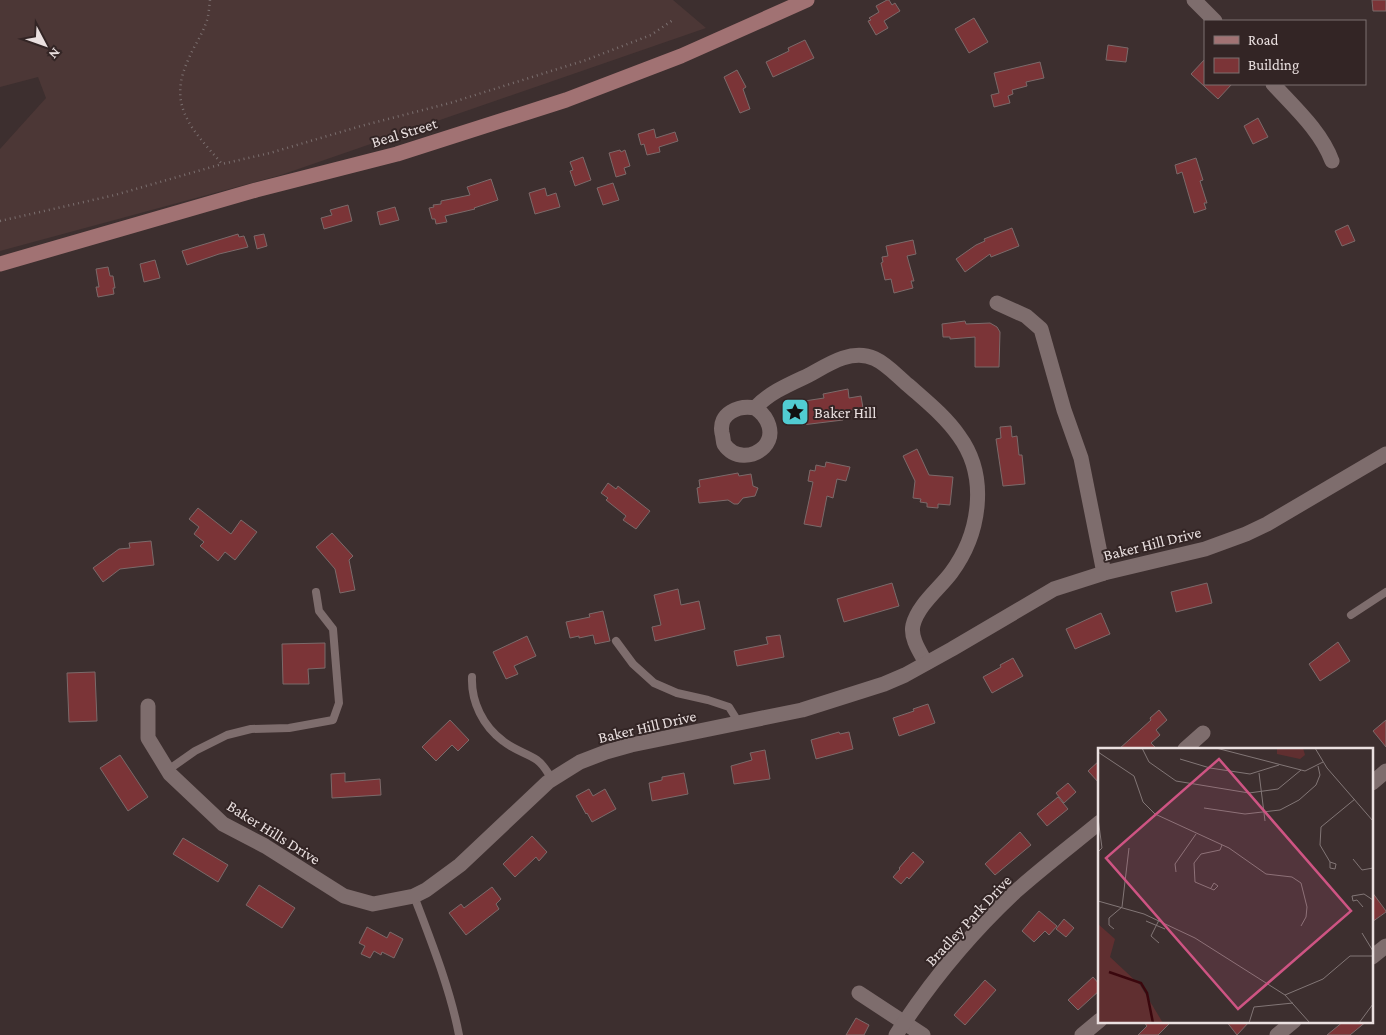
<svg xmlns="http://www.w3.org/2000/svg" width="1386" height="1035" viewBox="0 0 1386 1035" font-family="'Crimson Pro',serif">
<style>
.built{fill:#4c3736}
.building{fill:#7b3437;stroke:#7b6a6a}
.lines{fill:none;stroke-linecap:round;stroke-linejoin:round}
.path{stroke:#7b6f6f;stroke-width:2.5;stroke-dasharray:1 4;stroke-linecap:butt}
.lane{stroke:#7e6d6d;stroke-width:8}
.street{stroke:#7e6d6d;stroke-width:15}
.secondary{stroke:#a17273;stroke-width:15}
.labels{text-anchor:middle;stroke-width:4;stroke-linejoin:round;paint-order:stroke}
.street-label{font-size:16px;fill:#eae0e0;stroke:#332525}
.poi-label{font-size:16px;fill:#eae0e0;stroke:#332525;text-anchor:start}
.inset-river{fill:none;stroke:#3a070d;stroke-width:2.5}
.inset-road{fill:none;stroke:#827676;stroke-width:1}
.view{fill:#ce5483;fill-opacity:0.15;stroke:#ce5483;stroke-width:2.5}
.inset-edge{fill:none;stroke:#eae0e0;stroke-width:2.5}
</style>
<rect width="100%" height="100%" fill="#3d2f2f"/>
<polygon class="built" points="0,0 673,0 706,28 281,175 0,251 0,149 46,98 38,77 0,87"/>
<g class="building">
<polygon points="887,0 889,0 892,5 895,3 900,11 884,21 888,28 876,35 868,21 871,20 869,18 879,12 876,6"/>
<polygon points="1372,0 1386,0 1386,11 1373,11"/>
<polygon points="974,18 988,42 969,53 955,29"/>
<polygon points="805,40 814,58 773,77 766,62 789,51 788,48"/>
<polygon points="1108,45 1128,48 1126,62 1106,60"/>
<polygon points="1205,59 1205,84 1232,84 1218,99 1191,74"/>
<polygon points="1040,62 1044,78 1026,82 1027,86 1012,90 1013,94 1008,96 1010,103 994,107 991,95 999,93 994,73"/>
<polygon points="737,70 746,87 743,89 750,109 740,113 724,77"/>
<polygon points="1258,118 1268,137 1253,144 1244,126"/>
<polygon points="654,129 656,138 675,132 678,141 659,147 660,152 647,155 644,144 641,145 638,134"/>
<polygon points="620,150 621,152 625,150 630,166 624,168 626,174 616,177 609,153"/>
<polygon points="583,157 591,180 575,186 570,171 573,170 570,162"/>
<polygon points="1196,158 1203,180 1200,181 1207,203 1204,203 1206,209 1194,213 1182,172 1177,174 1175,165"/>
<polygon points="491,179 498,200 474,208 475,209 445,216 447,222 436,224 435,219 432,219 429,208 434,207 433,205 441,204 441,201 470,195 467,187"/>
<polygon points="613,183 619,200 603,205 597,188"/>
<polygon points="545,188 547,196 556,193 560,207 535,214 529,193"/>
<polygon points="348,205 352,221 324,229 321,218 332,215 330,210"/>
<polygon points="395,207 399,220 380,225 377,212"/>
<polygon points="1348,225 1355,241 1342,246 1335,231"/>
<polygon points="1012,228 1019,246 991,257 990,254 965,272 956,259 976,245 985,241 984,239"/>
<polygon points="238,234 239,237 244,236 248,247 219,254 187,265 182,251"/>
<polygon points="264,234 267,246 257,249 254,236"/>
<polygon points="913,240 916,254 907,256 914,281 911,281 913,288 894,293 891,279 885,280 881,263 883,262 882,257 888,256 886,246"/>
<polygon points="155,260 160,278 144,282 140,264"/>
<polygon points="108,267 110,276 113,276 115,288 113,288 114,294 98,297 96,287 99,287 96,269"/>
<polygon points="965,321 966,324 990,323 997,327 1000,332 999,367 975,367 975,337 950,339 950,337 943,337 942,324"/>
<polygon points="848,389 849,398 861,396 863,408 848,411 849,415 843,417 843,420 802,425 798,402 824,398 823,394"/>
<polygon points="1011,426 1012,437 1017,436 1019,455 1022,455 1025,484 1003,486 996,439 1001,438 1000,427"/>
<polygon points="917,449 929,475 953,477 950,505 938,504 938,508 927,507 927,503 920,502 921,499 913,498 915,481 903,456"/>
<polygon points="826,462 850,467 846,481 837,479 833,498 827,496 821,527 804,524 813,482 808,481 810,470 815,471 816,465 825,467"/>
<polygon points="738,473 739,476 751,474 753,486 758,488 755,496 743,498 738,504 734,504 728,500 699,503 697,488 700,487 699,480"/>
<polygon points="608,483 616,489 618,486 650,511 636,529 623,520 626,516 606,500 608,498 601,493"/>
<polygon points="198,508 231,534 241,520 257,532 235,560 225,552 218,561 200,546 204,542 194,534 199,527 189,519"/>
<polygon points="332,533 353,556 349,560 355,590 340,593 335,569 316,547"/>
<polygon points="151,541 154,565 120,569 103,582 93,568 119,549 130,548 129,543"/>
<polygon points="892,583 899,606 844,622 837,599"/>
<polygon points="1207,583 1212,603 1176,612 1171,592"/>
<polygon points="678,589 681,605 699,601 705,629 655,641 652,627 661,625 654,595"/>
<polygon points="603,611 610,641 595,644 593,635 579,638 579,636 570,638 566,622 590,617 589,614"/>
<polygon points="1101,613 1110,634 1075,649 1066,629"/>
<polygon points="780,635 784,657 737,666 734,651 768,644 766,637"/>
<polygon points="527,636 536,656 514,666 518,674 506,679 493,652"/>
<polygon points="1338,642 1350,661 1320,681 1309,664"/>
<polygon points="325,643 325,668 308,669 309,684 283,684 282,644"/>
<polygon points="1013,658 1023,676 992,693 983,677 1001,667 1000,665"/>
<polygon points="95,672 97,721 69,722 67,673"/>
<polygon points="928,704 935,723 899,736 893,718 914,711 913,709"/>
<polygon points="1159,710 1167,720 1156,730 1160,735 1151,743 1157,749 1119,749 1151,720 1150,718"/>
<polygon points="450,720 469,740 458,751 452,745 436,761 422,747"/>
<polygon points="1386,720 1386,747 1373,731"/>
<polygon points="839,732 840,734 849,732 853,749 816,759 811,740"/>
<polygon points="765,750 770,779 734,784 731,766 752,760 750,753"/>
<polygon points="120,755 148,797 128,811 100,768"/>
<polygon points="1100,760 1100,784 1088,771"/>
<polygon points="345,773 345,782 380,779 381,795 332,798 331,774"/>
<polygon points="684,773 688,794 652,801 649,783 662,780 662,777"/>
<polygon points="1068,783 1076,792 1064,803 1056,793"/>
<polygon points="589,789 593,796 605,789 616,809 592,822 587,813 586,814 576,796"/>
<polygon points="1058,797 1068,809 1047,826 1037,814"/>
<polygon points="1020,832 1031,845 995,875 985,864"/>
<polygon points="532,836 547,852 539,861 536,857 515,877 503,864"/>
<polygon points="183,838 228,865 218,882 173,854"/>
<polygon points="913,852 924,862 909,879 907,877 901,884 893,877 900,869 899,868"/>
<polygon points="259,885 295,908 282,928 246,905"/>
<polygon points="492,887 501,899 496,904 499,909 466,935 449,913 461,904 464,908"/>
<polygon points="1372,892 1386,911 1386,912 1372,922"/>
<polygon points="1039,911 1057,926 1049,935 1045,931 1034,942 1022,931"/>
<polygon points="1064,919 1074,928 1066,937 1056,929"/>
<polygon points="367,927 387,938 390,932 403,939 394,958 382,952 381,955 374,951 370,958 361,954 365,946 359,943"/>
<polygon points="1093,977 1100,985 1100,990 1078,1010 1068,1000"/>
<polygon points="985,980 996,990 965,1025 954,1015"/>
<polygon points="856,1018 869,1025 864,1035 846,1035"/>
<polygon points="1143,1021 1172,1021 1158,1035 1138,1035 1147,1026"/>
<polygon points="1226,1021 1250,1021 1237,1035"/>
<polygon points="1344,1021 1367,1021 1350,1035 1327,1035"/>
</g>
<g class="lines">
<g class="path">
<path d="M210,0c-1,7 -1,16 -4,23 -4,12 -12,23 -17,35 -23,48 3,71 33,106l48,-11 91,-27 89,-23 136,-43 65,-25 22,-15"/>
<polyline points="0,221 115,195 222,164"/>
</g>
<g class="lane">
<polyline points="1351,615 1386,592"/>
<polyline points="616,641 633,664 654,683 677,693 708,700 729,707 739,723"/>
<path d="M472,677c-1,25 11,49 31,64 11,9 24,12 34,19 7,5 10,12 15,19"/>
<polyline points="168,770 195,751 227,735 251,729 289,728 333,720 339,703 333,629 319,611 316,592"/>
<path d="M414,896c17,45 36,92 45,139"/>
</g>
<g class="street">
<polyline points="1194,0 1215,21"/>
<path d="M1273,84c21,23 48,47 59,77"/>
<polyline points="997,303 1026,316 1041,329 1064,410 1081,458 1104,573"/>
<path d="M755,408c13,8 21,26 9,39 -11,11 -30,12 -40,-3 -1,-3 -1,-8 -2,-11 -4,-20 17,-28 33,-25 15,-16 35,-24 54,-33 11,-6 22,-13 34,-17 31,-10 44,9 65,27 18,16 37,31 51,51 30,41 21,98 -8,137 -12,16 -33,32 -38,52 -3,13 7,27 13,38"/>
<polyline points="148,706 148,738 170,774 223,824 265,846 344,896 373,904 414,896 426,890 460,865 548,782 580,762 606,752 631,745 802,710 884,684 905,675 952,649 1054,589 1104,573 1205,549 1246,534 1267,524 1386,454"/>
<polyline points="1185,749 1203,733"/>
<polyline points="1372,783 1386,771"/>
<polyline points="1372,957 1386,946"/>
<polyline points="859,993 923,1035"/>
<path d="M896,1035c33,-51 74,-101 119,-143 27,-24 57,-47 85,-70"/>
<polyline points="1082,1035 1100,1020"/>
<polyline points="1277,1035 1294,1021"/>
</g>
<polyline class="secondary" points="0,264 256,190 397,154 566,100 681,56 807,0"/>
</g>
<defs>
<symbol id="sight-square" viewBox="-11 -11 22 22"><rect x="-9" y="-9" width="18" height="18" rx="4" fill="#51ccd2" stroke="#332525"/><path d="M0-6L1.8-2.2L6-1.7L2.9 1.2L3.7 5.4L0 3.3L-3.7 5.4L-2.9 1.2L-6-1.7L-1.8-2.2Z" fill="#111"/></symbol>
</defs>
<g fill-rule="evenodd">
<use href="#sight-square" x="779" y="396" width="32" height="32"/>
</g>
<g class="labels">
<g class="street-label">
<text transform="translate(404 132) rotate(-17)" y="6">Beal Street</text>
<text transform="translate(1152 543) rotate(-14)" y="6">Baker Hill Drive</text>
<text transform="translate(647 726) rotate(-13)" y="6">Baker Hill Drive</text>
<text transform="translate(274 832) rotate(32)" y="6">Baker Hills Drive</text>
<text transform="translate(968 920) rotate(-47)" y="6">Bradley Park Drive</text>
</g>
<g class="poi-label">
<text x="814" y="418">Baker Hill</text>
</g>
</g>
<g transform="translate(1098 748)">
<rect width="275" height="275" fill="#3d2f2f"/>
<path d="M179,0h26l2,7 -5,4 -23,-5zM0,176l17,15 -5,18 30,28 23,38h-65z" fill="#602f30"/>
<path class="inset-river" d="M11,224l32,11 6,10 6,30"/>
<path class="inset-road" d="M44,0l7,14 27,19 73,12 29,-4 23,-19M118,0l89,23 18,-9M217,0l12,20 46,53M0,4l36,24 9,26 12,12 74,34 37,26 26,3 9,6 6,24 -1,10 -5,9M82,11l30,9 40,6 29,-9M161,25l6,48M106,60l41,6 35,-4 19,-10 17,-15 4,-10 -2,-9M0,70l4,30 -4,4M255,111l9,11 11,-2M232,114l6,2 -1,5 -5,-1v-6l-10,-17 1,-18 34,-28M78,124l-1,-8 21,-30M113,140l3,-5 4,3 -4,4 -19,-8 -1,-19 7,-9 19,-4 2,-5M0,153l46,13 51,24 90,57 25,28M24,159l7,-59M265,159l-6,-7 -4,1 -1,-5 12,-2 9,6M61,172l-8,16 8,7M48,173l19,8M16,181l-5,-4v-7l13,-11M264,185l11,18M187,247l38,-16 27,-23h23M151,275l5,-16 39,-4M261,275l14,-19"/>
<path class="view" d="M121,11l132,152 -113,98 -132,-151z"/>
<rect width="275" height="275" class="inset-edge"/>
</g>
<rect x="1204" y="20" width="162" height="65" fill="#332525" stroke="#7c7070"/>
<rect x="1214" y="36" width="25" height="8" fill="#a17273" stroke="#7c7070"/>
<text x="1248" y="45" font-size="15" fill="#eae0e0">Road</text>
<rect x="1214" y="58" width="25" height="15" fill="#7b3437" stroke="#7c7070"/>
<text x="1248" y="70" font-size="15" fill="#eae0e0">Building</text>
<g transform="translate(45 45) rotate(131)" stroke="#332525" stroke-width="4" paint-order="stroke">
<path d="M0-4L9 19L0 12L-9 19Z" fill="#eae0e0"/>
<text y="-8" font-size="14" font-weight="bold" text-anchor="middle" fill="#eae0e0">N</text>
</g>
</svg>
